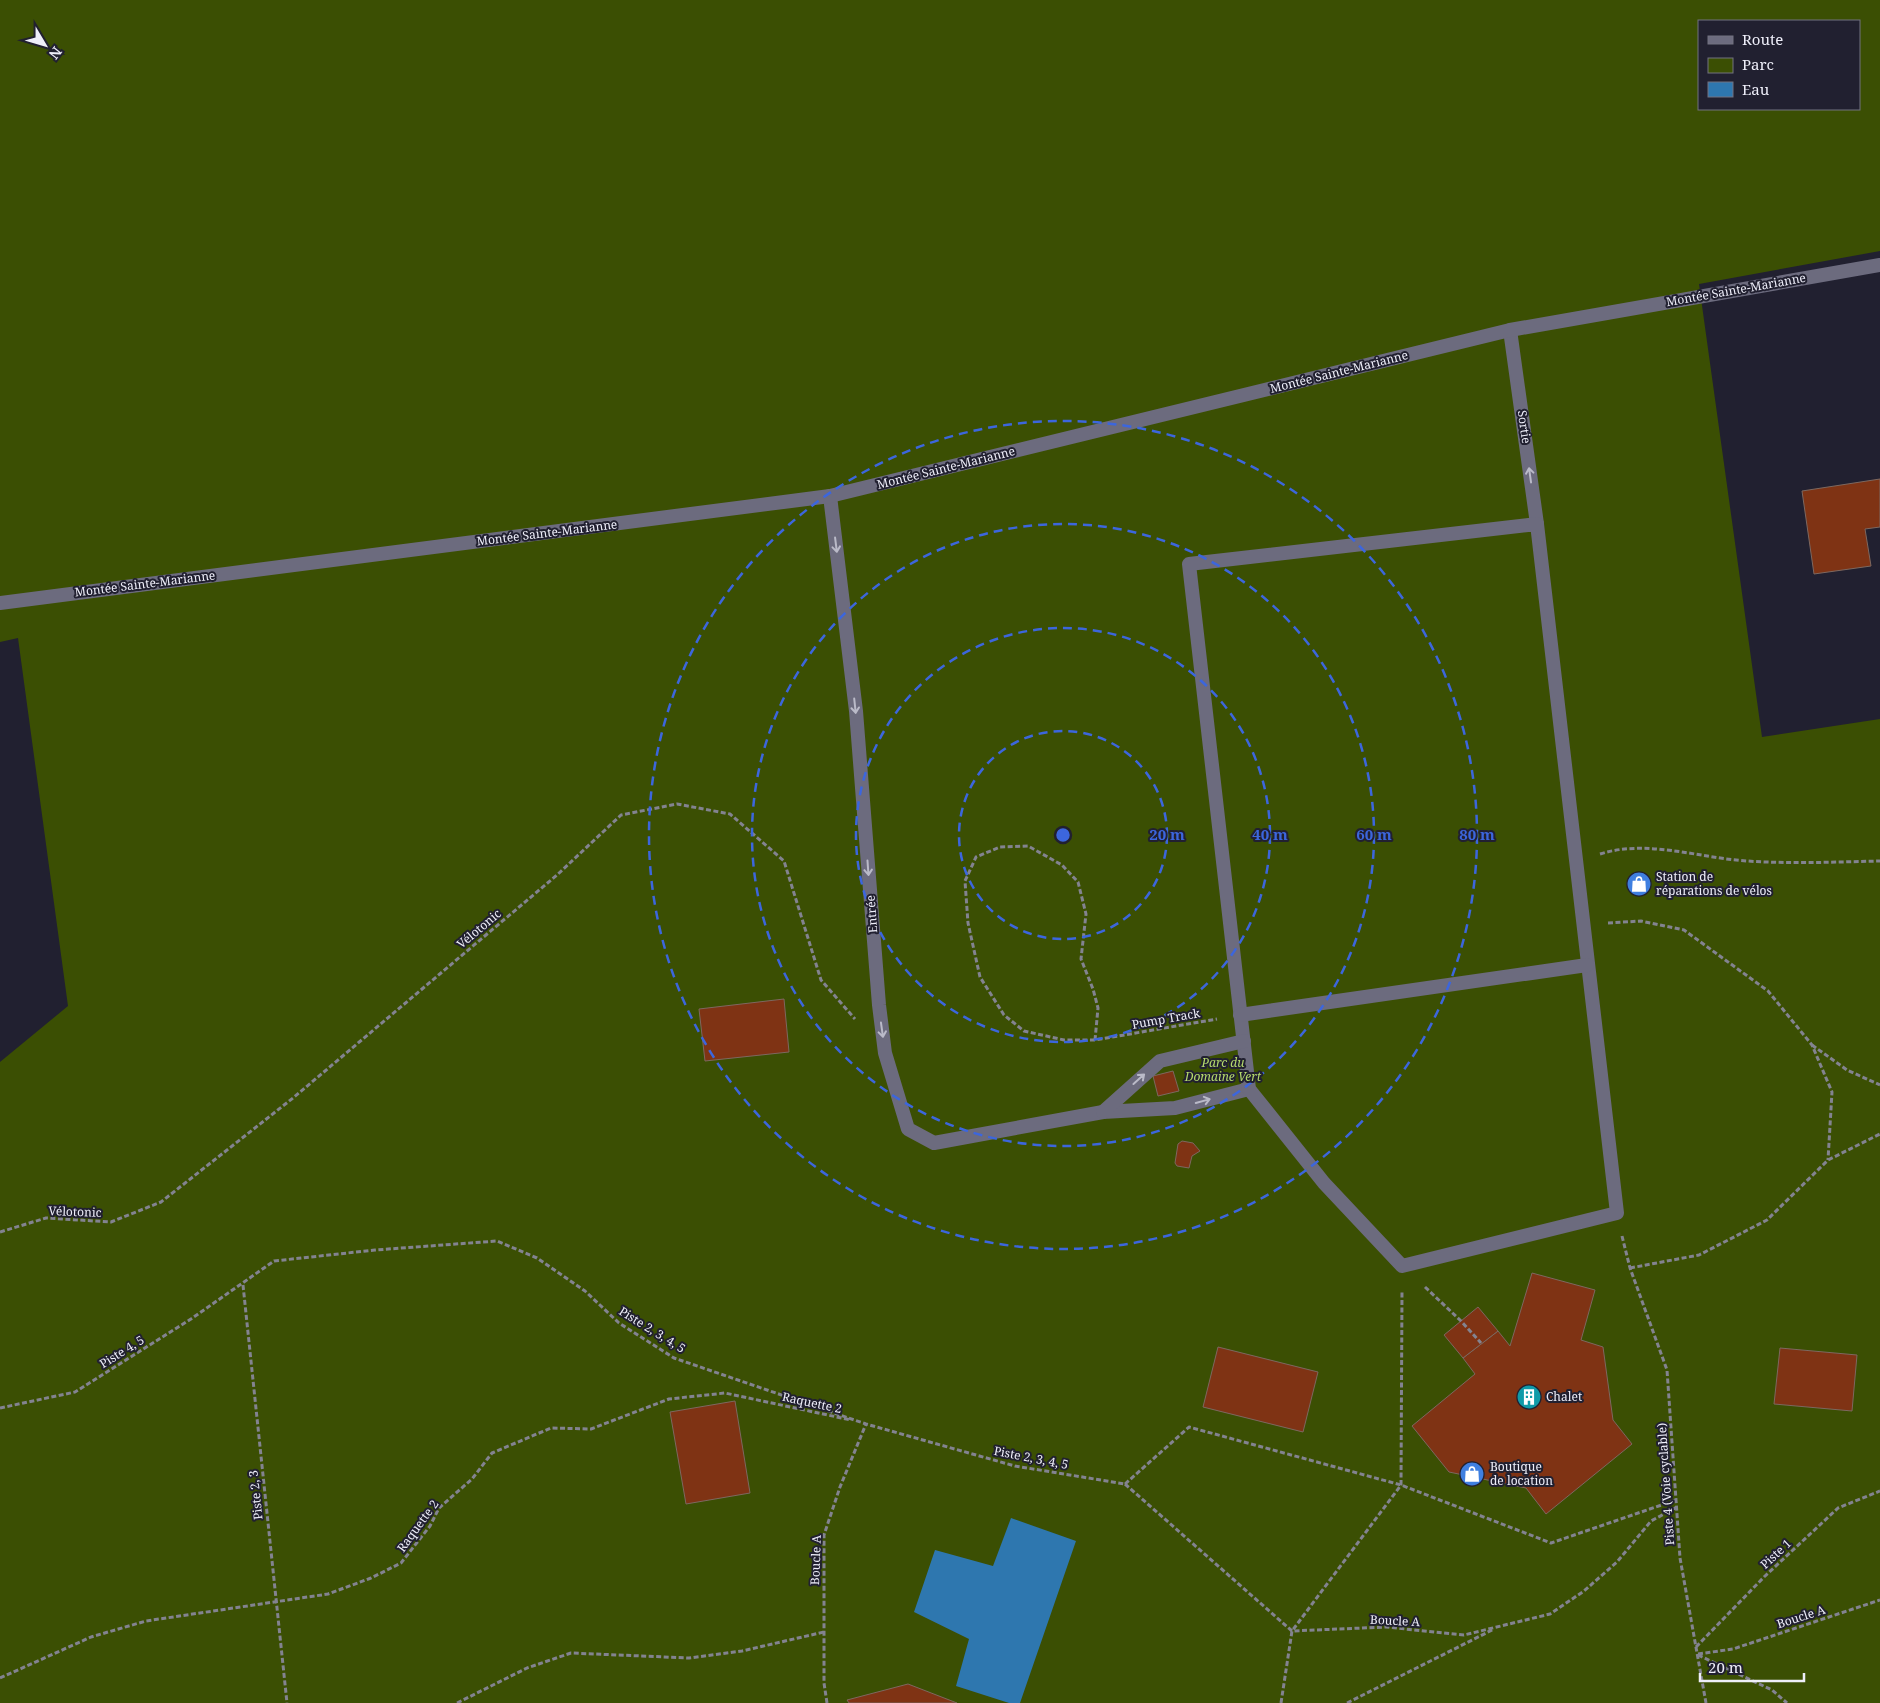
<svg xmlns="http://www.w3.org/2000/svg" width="1880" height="1703" viewBox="0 0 1880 1703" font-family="'Noto Serif',serif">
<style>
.green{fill:#3b4f03;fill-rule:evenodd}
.water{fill:#2e77af}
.building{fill:#7f3314;stroke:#7d6860}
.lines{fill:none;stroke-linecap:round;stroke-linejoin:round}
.path{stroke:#838390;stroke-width:3;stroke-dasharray:5 2.5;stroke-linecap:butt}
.service{stroke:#6c6b7e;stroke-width:14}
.tertiary{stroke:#6c6b7e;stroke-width:14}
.oneway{stroke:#babac8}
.ring{fill:none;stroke:#3c66dd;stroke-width:2.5;stroke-dasharray:9 6}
.labels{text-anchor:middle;stroke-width:4;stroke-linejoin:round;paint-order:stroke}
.street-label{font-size:12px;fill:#eeeef9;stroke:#212030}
.poi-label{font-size:12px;fill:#eeeef9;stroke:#212030;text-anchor:start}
.park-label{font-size:12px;font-style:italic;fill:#b6db6d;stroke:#212030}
.centre{fill:#3c66dd;stroke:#212030;stroke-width:2.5}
.ring-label{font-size:15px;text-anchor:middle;font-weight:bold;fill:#3c66dd;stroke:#212030;stroke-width:4;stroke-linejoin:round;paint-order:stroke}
</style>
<rect width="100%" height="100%" fill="#212030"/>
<path class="green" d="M0,0h1880v251l-181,33 63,453 118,-18v984h-1880v-641l68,-56 -50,-368 -18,4zM1699,21h160v88h-160z"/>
<polygon class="water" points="1011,1518 1076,1541 1020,1703 1009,1703 956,1686 969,1639 914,1612 935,1550 993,1566"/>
<g class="building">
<polygon points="1880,479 1880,527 1865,529 1871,566 1814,574 1802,491"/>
<polygon points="784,999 789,1052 705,1061 699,1009"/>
<polygon points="1173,1071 1179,1091 1158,1096 1153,1076"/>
<polygon points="1182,1141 1193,1143 1200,1151 1192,1156 1189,1168 1177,1166 1175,1163 1178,1144"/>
<polygon points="1532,1273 1595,1290 1581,1340 1603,1347 1613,1420 1632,1444 1546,1514 1526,1488 1449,1472 1412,1426 1475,1374 1463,1358 1498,1331 1510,1346"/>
<polygon points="1478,1307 1498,1331 1463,1358 1444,1335"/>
<polygon points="1218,1347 1318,1372 1303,1432 1203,1407"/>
<polygon points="1780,1348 1857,1355 1852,1411 1774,1404"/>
<polygon points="735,1401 750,1493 686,1504 670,1412"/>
<polygon points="908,1684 957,1703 849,1703 847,1700"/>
</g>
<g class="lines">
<g class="path">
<path d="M1600,854c47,-15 99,4 147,7 44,3 89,1 133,0"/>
<polyline points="1608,923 1641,921 1684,930 1768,991 1812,1045 1832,1092 1828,1160"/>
<polyline points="1095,1040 1098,1008 1093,989 1081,959 1086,914 1078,882 1062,865 1028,846 1000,847 976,857 965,881 968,923 980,977 1004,1015 1024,1031 1064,1040 1095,1040 1217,1019"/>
<polyline points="1812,1045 1847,1070 1880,1085"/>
<polyline points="0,1232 46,1218 111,1222 161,1202 293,1098 557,875 621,815 677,804 730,814 784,861 821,980 855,1019"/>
<polyline points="1622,1236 1630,1268 1667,1370 1680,1558 1706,1703"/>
<polyline points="1630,1268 1699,1255 1767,1220 1828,1160 1880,1134"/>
<polyline points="243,1285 287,1703"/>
<polyline points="1425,1287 1461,1321 1481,1343"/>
<polyline points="0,1408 75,1392 191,1319 274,1261 375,1250 497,1241 537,1258 585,1291 619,1323 674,1358 866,1424 1015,1466 1125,1484"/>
<polyline points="1125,1484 1292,1631 1386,1627 1464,1635 1550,1614 1584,1591 1617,1562 1651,1521 1677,1507"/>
<polyline points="1125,1484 1189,1427 1401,1485 1551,1543 1676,1500"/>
<polyline points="1696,1647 1764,1577 1838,1508 1880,1491"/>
<polyline points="1698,1654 1733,1649 1880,1600"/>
<polyline points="1698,1655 1772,1690 1787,1703"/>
<polyline points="0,1678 91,1637 146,1621 328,1594 371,1578 401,1563 430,1526 439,1508 472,1479 492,1453 551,1428 591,1429 669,1399 725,1393 851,1420"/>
<polyline points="457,1703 527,1668 571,1653 689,1658 742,1651 824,1632"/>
<polyline points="827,1703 824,1683 824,1535 840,1487 866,1424"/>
<polyline points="1281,1703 1292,1631 1401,1485 1402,1291"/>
<polyline points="1347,1703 1494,1629"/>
</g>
<g class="service">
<polyline points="1510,330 1537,524"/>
<polyline points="830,496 856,711 879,1005 885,1053 908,1129 934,1143 1103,1112 1175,1108 1249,1089"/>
<polygon points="1537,524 1617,1213 1402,1266 1324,1183 1249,1089 1189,564"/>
<polyline points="1240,1015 1587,965"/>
<polyline points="1103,1112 1160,1061 1244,1041"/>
</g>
<polyline class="tertiary" points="0,603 830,496 1510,330 1880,265"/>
</g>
<defs><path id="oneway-shaft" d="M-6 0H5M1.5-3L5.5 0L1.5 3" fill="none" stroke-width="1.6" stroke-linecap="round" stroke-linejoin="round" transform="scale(1.25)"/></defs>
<g class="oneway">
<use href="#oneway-shaft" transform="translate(1530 475) rotate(-98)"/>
<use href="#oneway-shaft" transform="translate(836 545) rotate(83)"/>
<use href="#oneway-shaft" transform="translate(855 706) rotate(84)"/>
<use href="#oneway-shaft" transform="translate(868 868) rotate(86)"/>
<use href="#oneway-shaft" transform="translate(882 1030) rotate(82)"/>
<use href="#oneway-shaft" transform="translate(1139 1079) rotate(-42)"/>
<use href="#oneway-shaft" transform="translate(1203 1101) rotate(-15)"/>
</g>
<g class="ring">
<circle cx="1063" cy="835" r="104"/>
<circle cx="1063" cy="835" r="207"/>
<circle cx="1063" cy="835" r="311"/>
<circle cx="1063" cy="835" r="414"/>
</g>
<defs>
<symbol id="shop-disc" viewBox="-11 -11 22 22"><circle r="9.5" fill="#3f7fe0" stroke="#212030"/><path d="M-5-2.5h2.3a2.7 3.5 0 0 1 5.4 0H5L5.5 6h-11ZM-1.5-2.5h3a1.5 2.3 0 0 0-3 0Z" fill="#fff"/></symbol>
<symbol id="building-disc" viewBox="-11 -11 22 22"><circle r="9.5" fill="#0f9aa8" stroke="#212030"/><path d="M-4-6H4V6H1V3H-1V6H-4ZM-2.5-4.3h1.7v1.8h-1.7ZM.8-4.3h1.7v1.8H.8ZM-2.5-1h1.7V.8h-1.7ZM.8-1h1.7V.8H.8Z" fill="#fff"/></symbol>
</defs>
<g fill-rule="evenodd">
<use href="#shop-disc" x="1625" y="870" width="28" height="28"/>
<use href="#building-disc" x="1515" y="1383" width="28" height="28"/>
<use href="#shop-disc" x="1458" y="1460" width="28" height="28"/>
</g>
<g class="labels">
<g class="street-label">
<text transform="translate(1736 290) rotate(-10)" y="4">Montée Sainte-Marianne</text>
<text transform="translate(1339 372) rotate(-14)" y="4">Montée Sainte-Marianne</text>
<text transform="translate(1524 427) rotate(82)" y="4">Sortie</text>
<text transform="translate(946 468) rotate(-14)" y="4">Montée Sainte-Marianne</text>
<text transform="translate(547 533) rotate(-7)" y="4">Montée Sainte-Marianne</text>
<text transform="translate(145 584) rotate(-7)" y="4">Montée Sainte-Marianne</text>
<text transform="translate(872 914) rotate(-94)" y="4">Entrée</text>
<text transform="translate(479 929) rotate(-40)" y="4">Vélotonic</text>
<text transform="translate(1166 1019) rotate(-10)" y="4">Pump Track</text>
<text transform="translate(75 1212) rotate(2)" y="4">Vélotonic</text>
<text transform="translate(652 1330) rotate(32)" y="4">Piste 2, 3, 4, 5</text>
<text transform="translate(122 1352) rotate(-32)" y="4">Piste 4, 5</text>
<text transform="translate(812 1403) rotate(12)" y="4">Raquette 2</text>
<text transform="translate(1031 1458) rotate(11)" y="4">Piste 2, 3, 4, 5</text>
<text transform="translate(1666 1484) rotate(-94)" y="4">Piste 4 (Voie cyclable)</text>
<text transform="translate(256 1495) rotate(-96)" y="4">Piste 2, 3</text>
<text transform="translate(418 1526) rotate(-54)" y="4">Raquette 2</text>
<text transform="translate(1776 1554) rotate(-43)" y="4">Piste 1</text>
<text transform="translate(816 1560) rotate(-88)" y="4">Boucle A</text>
<text transform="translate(1801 1617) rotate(-18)" y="4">Boucle A</text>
<text transform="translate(1395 1621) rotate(3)" y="4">Boucle A</text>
</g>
<g class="poi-label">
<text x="1656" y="881">Station de<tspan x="1656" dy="14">réparations de vélos</tspan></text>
<text x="1546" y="1401">Chalet</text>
<text x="1490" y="1471">Boutique<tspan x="1490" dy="14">de location</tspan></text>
</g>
<g class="park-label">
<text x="1223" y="1067">Parc du<tspan x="1223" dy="14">Domaine Vert</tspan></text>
</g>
</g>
<circle cx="1063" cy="835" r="8" class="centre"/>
<g class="ring-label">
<text x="1167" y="840">20 m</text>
<text x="1270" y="840">40 m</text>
<text x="1374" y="840">60 m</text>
<text x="1477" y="840">80 m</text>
</g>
<rect x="1698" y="20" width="162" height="90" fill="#212030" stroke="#737280"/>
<rect x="1708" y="36" width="25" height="8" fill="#6c6b7e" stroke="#737280"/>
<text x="1742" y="45" font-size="15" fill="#eeeef9">Route</text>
<rect x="1708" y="58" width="25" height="15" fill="#3b4f03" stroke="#737280"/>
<text x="1742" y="70" font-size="15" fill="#eeeef9">Parc</text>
<rect x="1708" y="82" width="25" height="15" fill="#2e77af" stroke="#737280"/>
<text x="1742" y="95" font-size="15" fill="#eeeef9">Eau</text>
<g transform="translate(45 45) rotate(128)" stroke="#212030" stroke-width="4" paint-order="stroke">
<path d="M0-4L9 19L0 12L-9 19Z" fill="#eeeef9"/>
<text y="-8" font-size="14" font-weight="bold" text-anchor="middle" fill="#eeeef9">N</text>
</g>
<path d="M1700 1673v8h104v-8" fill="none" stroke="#eeeef9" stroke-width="2.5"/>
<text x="1708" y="1673" font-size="15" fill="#eeeef9" stroke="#212030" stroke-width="4" paint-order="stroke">20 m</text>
</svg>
